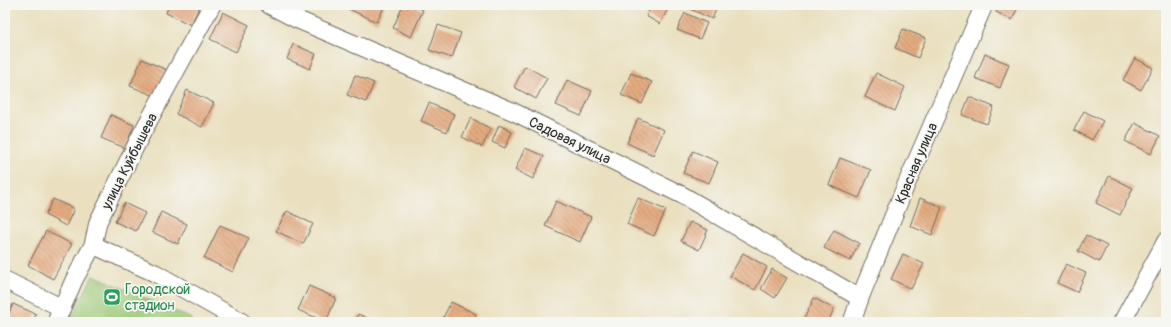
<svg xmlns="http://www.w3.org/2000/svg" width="1171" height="327" viewBox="0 0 1171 327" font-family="Pangolin,sans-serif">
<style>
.pitch{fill:#9bc775;stroke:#637950}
.building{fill:url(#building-back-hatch)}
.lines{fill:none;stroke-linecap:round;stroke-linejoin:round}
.street-casing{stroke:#6e6a5f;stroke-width:19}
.street{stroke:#fff;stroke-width:17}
.labels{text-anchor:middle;stroke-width:3.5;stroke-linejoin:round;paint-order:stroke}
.street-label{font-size:14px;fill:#2b2b2b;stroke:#f6f6f2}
.leisure-label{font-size:14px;fill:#27864d;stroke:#f6f6f2;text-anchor:start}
</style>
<defs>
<pattern id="building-back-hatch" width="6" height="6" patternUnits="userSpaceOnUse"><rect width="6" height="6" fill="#e4ab80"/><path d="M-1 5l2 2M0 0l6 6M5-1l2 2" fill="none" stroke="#b98b69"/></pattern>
</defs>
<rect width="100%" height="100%" fill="#f6f6f2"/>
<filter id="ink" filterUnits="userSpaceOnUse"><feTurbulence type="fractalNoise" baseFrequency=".025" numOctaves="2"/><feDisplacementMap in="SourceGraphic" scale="8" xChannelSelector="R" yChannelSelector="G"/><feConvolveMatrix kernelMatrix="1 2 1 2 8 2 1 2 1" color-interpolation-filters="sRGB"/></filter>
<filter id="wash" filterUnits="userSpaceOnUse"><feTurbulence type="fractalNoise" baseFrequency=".012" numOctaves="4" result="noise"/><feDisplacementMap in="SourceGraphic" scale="16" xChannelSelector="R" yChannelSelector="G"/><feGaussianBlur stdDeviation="0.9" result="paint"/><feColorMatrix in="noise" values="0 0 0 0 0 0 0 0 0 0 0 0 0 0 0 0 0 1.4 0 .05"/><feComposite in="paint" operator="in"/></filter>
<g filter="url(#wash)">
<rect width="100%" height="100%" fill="#eae0bf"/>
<polygon class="pitch" points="93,275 192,319 190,322 70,322"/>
<g id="blocks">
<g class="building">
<polygon points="169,5 200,5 191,25 166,13"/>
<polygon points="351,5 385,5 377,22 349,9"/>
<polygon points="403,5 413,5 423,10 411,37 393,28"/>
<polygon points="652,5 670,5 660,24 646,16"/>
<polygon points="689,5 718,5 712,19 688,8"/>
<polygon points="999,5 1019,5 1012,20 996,12"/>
<polygon points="223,12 249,25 236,52 210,39"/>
<polygon points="685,13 707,23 700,39 677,30"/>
<polygon points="438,25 461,33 452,58 429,50"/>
<polygon points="903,29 926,38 918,58 895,48"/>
<polygon points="293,44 316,54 310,69 287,59"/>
<polygon points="985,54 1009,64 1000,88 975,78"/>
<polygon points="1135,58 1153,68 1141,90 1123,80"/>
<polygon points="142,59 167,70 155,96 130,86"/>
<polygon points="525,66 547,78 536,99 514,87"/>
<polygon points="631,73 652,82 642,104 621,95"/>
<polygon points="876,73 905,87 895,111 865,97"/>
<polygon points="355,75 374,83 366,102 347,95"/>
<polygon points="567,80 592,91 581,116 556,105"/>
<polygon points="187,90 214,103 202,127 176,114"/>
<polygon points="969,97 994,107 987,124 962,115"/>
<polygon points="429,103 454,114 447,132 421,121"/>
<polygon points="1084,111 1103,121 1092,140 1074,130"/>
<polygon points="111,115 134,125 125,148 101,138"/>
<polygon points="471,118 491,129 482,147 462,137"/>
<polygon points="638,118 664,130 653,155 627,143"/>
<polygon points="1135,123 1160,136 1151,154 1125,141"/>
<polygon points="499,125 512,132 505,148 492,142"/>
<polygon points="525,148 544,156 533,179 515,170"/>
<polygon points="693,151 718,162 709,183 683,173"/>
<polygon points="840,158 871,170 859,198 829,185"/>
<polygon points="1109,176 1133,188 1120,215 1096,203"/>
<polygon points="638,198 666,210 654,236 627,224"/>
<polygon points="920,198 942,207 932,235 910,226"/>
<polygon points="53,199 74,209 66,226 45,215"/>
<polygon points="556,201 591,217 580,242 545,226"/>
<polygon points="124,203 145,213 136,231 115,222"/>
<polygon points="287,211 313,224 303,244 276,231"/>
<polygon points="161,212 187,224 178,244 152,232"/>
<polygon points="690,222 708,230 699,250 681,241"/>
<polygon points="220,225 249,238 233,272 204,258"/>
<polygon points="834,230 859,243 850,261 824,248"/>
<polygon points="46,231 72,244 53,279 28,265"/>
<polygon points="1086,235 1107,246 1099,262 1078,251"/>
<polygon points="743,253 767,267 755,290 730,276"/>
<polygon points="903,254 924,264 911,289 891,279"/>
<polygon points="1066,264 1086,273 1077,292 1057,283"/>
<polygon points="772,269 787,278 775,298 761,289"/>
<polygon points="309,286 336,298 326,322 298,310"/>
<polygon points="814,298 834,309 828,322 803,321"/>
<polygon points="451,302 476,314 472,322 441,322"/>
<polygon points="13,304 36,314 33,322 5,322"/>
<polygon points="358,314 377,322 355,322"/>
</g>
</g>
</g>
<g filter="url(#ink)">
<use href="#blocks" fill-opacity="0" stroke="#6e6a5f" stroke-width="1"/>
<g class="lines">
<defs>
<g id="street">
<polyline points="269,5 296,19 514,112 682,195 860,298"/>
<polyline points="93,245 155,273 242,322"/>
<polyline points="5,280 62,308"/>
<polyline points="56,322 74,280 93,245 98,222 142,133 212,5"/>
<polyline points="852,322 860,298 906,185 984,5"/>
<polyline points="1122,322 1166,241"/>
</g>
</defs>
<use href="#street" class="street-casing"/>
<use href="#street" class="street"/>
</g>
</g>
<defs>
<symbol id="stadium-square" viewBox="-11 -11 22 22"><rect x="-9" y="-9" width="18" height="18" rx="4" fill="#2e9e5b" stroke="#f6f6f2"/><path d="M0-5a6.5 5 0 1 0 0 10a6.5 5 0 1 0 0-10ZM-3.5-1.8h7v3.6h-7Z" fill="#fff"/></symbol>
</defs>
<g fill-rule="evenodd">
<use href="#stadium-square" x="102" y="287" width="20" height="20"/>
</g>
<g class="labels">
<g class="street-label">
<text transform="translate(570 140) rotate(26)" y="5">Садовая улица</text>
<text transform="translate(129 161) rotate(-63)" y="5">улица Куйбышева</text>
<text transform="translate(916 163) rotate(-67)" y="5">Красная улица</text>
</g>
<g class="leisure-label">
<text x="125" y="294">Городской<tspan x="125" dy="16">стадион</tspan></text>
</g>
</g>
<rect width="1171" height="327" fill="none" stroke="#f6f6f2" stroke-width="20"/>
</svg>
